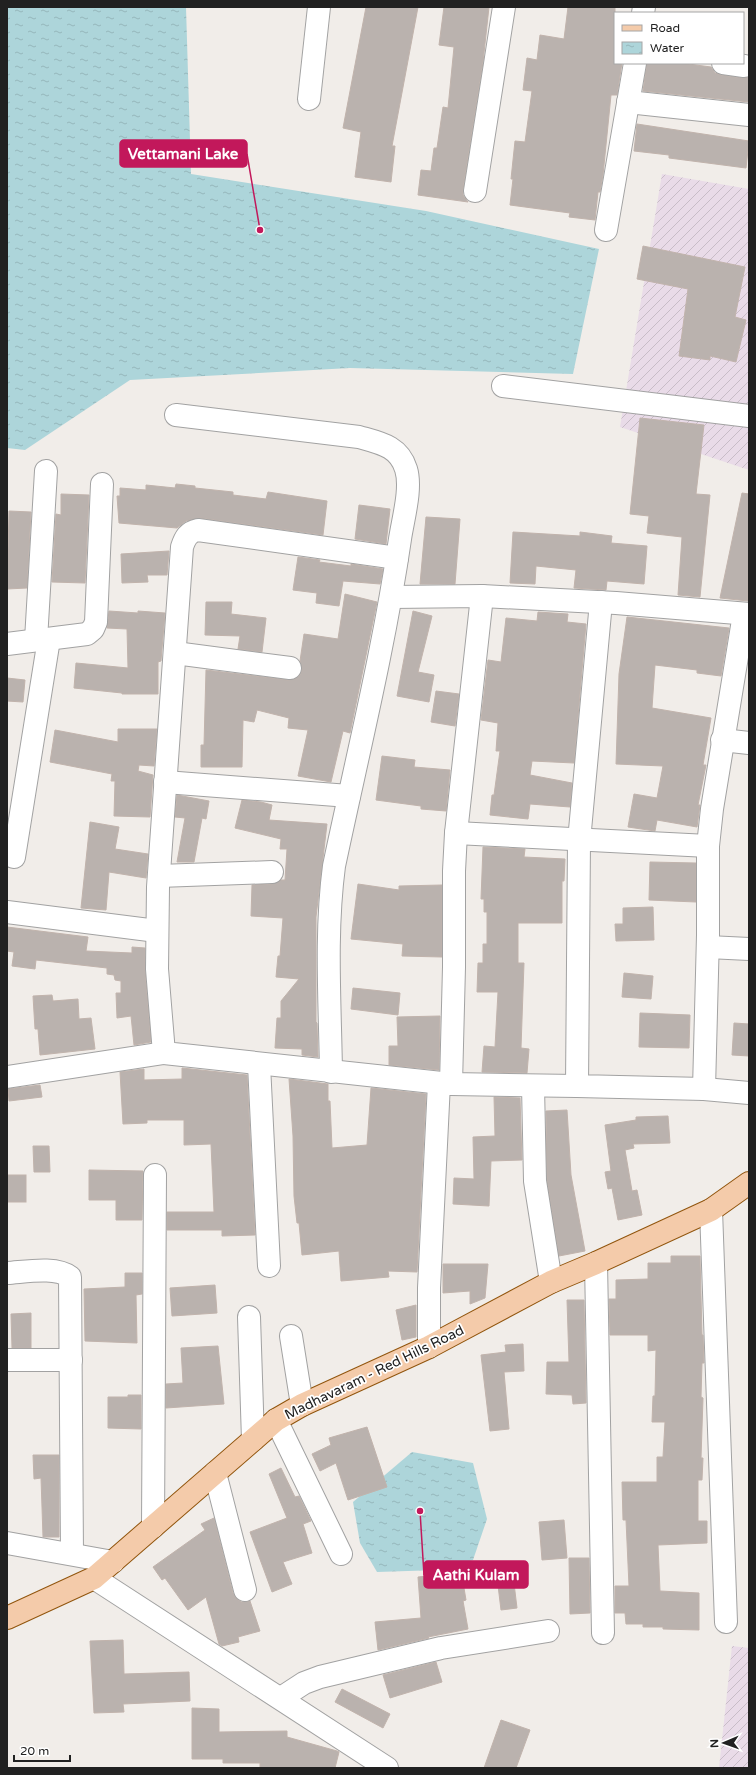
<svg xmlns="http://www.w3.org/2000/svg" width="756" height="1775" viewBox="0 0 756 1775" font-family="'Varela Round',sans-serif">
<style>
.industrial{fill:url(#industrial-furrows)}
.water{fill:url(#water-ripples)}
.building{fill:#bab2ae;stroke:#c1b3ac}
.lines{fill:none;stroke-linecap:round;stroke-linejoin:round}
.minor-casing{stroke:#a2a2a2;stroke-width:24}
.major-casing{stroke:#91550d;stroke-width:24}
.minor{stroke:#fff;stroke-width:22}
.major{stroke:#f4cbaa;stroke-width:22}
.labels{text-anchor:middle;stroke-width:3.5;stroke-linejoin:round;paint-order:stroke}
.street-label{font-size:14px;fill:#212121;stroke:#fff}
.leader{fill:none;stroke:#c2185b;stroke-width:1.5}
.callout-dot{fill:#c2185b;stroke:#fff;stroke-width:1.5}
.callout{fill:#c2185b;stroke:#c2185b;stroke-width:1.5}
.callout-label{font-size:15px;text-anchor:middle;font-weight:bold;fill:#fff}
</style>
<defs>
<pattern id="industrial-furrows" width="10" height="10" patternUnits="userSpaceOnUse"><rect width="10" height="10" fill="#e9dbe8"/><path d="M-1 1l2-2M0 10L10 0M9 11l2-2" fill="none" stroke="#c8bcc7"/></pattern>
<pattern id="water-ripples" width="26" height="14" patternUnits="userSpaceOnUse"><rect width="26" height="14" fill="#add5da"/><path d="M2 4q2-2 4 0t4 0M15 11q2-2 4 0t4 0" fill="none" stroke="#95b7bb"/></pattern>
</defs>
<rect width="100%" height="100%" fill="#f1ede9"/>
<g class="industrial">
<polygon points="662,174 749,189 749,470 620,427"/>
<polygon points="732,1646 749,1648 749,1768 719,1768"/>
</g>
<g class="water">
<polygon points="7,7 186,7 191,174 426,211 599,249 573,374 350,368 130,380 25,450 7,448"/>
<polygon points="412,1452 473,1463 487,1519 473,1560 439,1570 377,1572 360,1543 353,1502"/>
</g>
<g class="building">
<polygon points="366,7 418,7 392,146 395,146 391,182 355,177 361,132 343,128"/>
<polygon points="444,7 489,7 483,62 463,189 463,195 468,202 418,195 421,170 431,171 434,148 437,148 443,107 448,108 454,47 439,45"/>
<polygon points="568,7 615,7 615,63 622,63 617,95 611,95 603,175 600,192 598,192 595,220 569,217 570,213 510,205 513,179 511,179 515,141 525,142 532,91 523,90 527,58 537,60 540,35 564,39"/>
<polygon points="647,63 681,63 711,67 715,73 721,75 742,78 749,77 749,102 643,91"/>
<polygon points="637,124 749,141 746,168 669,158 669,155 634,151"/>
<polygon points="643,246 745,267 735,317 746,320 736,362 710,356 710,360 679,356 688,289 637,279"/>
<polygon points="640,418 704,425 696,494 710,495 700,597 678,595 682,537 647,533 649,516 630,514"/>
<polygon points="176,484 195,486 195,488 233,492 233,495 266,499 268,492 327,501 323,535 200,518 186,521 177,528 119,523 117,496 120,496 120,488 146,490 146,485 175,488"/>
<polygon points="742,493 749,494 748,601 720,598"/>
<polygon points="61,494 89,495 85,583 52,582 56,514 61,515"/>
<polygon points="359,505 390,509 386,544 355,539"/>
<polygon points="9,511 31,512 27,588 7,589"/>
<polygon points="426,517 460,519 455,584 420,584"/>
<polygon points="513,532 580,536 580,532 612,536 611,543 647,546 644,584 607,581 606,590 574,588 576,570 536,566 535,584 510,583"/>
<polygon points="169,551 167,575 147,575 148,582 122,583 121,554"/>
<polygon points="298,557 320,560 319,562 351,566 351,564 383,569 380,584 343,581 339,606 316,603 317,593 293,590"/>
<polygon points="345,594 377,602 350,733 343,731 331,782 298,776 308,730 288,728 289,718 257,710 254,722 243,720 242,767 201,767 201,745 204,745 206,670 288,680 295,679 300,675 302,670 300,661 304,634 338,639"/>
<polygon points="206,602 232,602 231,614 266,618 262,652 238,649 240,636 205,635"/>
<polygon points="109,611 138,613 138,611 165,613 161,661 158,662 158,694 122,694 122,693 74,688 76,663 128,668 127,629 107,628"/>
<polygon points="413,611 432,616 418,672 434,675 429,702 397,696"/>
<polygon points="538,612 568,614 567,622 586,624 574,763 532,761 530,775 572,783 570,807 530,804 528,819 490,815 492,795 494,795 500,751 496,751 498,723 481,720 488,660 501,662 506,618 537,621"/>
<polygon points="627,617 729,628 721,676 697,673 697,670 655,665 652,708 711,718 703,765 706,765 698,805 700,805 697,827 657,820 655,831 628,827 634,794 657,798 663,766 616,764 619,674"/>
<polygon points="7,678 25,680 23,702 7,701"/>
<polygon points="436,691 459,694 455,726 431,722"/>
<polygon points="118,729 157,729 154,766 139,765 138,771 153,775 150,817 114,816 115,781 111,781 112,774 50,762 55,730 118,742"/>
<polygon points="382,756 415,760 414,767 450,770 446,811 421,809 421,806 376,800"/>
<polygon points="177,795 209,801 206,819 202,818 194,862 177,862 185,818 175,817"/>
<polygon points="242,800 261,802 272,805 269,820 327,824 316,917 316,1022 317,1023 318,1057 302,1055 302,1049 275,1048 277,1018 281,1018 281,1001 299,979 276,977 278,956 280,956 283,918 251,916 252,885 272,884 281,880 285,880 287,849 280,849 281,839 235,828"/>
<polygon points="90,822 119,827 115,849 148,854 146,878 109,872 106,910 81,908"/>
<polygon points="483,847 525,849 524,857 565,859 564,881 562,881 562,923 518,923 518,963 524,963 521,1048 529,1049 527,1073 482,1072 484,1046 495,1047 498,992 477,992 478,963 483,963 483,944 487,944 487,912 484,912 484,899 481,899"/>
<polygon points="650,862 696,863 696,902 649,900"/>
<polygon points="358,884 399,890 399,886 442,885 442,957 402,956 403,944 351,939"/>
<polygon points="653,907 654,940 616,941 615,924 623,924 623,908"/>
<polygon points="7,927 88,937 86,951 132,953 132,947 145,948 145,970 151,1042 134,1045 131,1016 117,1018 116,993 121,993 121,981 115,980 114,975 107,974 107,968 36,960 35,969 12,966 14,952 7,951"/>
<polygon points="624,973 653,976 651,999 622,997"/>
<polygon points="353,988 400,993 398,1015 351,1009"/>
<polygon points="52,995 53,1001 78,999 79,1019 91,1018 95,1049 40,1055 38,1029 35,1029 33,996"/>
<polygon points="640,1013 690,1015 689,1048 639,1047"/>
<polygon points="440,1016 439,1070 389,1065 389,1046 398,1046 397,1017"/>
<polygon points="734,1023 749,1024 749,1056 732,1055"/>
<polygon points="182,1068 247,1075 255,1235 222,1236 222,1230 167,1230 167,1212 214,1212 211,1144 184,1145 184,1120 147,1120 147,1123 123,1124 120,1072 144,1069 144,1080 182,1079"/>
<polygon points="289,1079 328,1084 328,1101 330,1101 332,1148 367,1145 371,1088 426,1094 417,1272 388,1271 389,1277 341,1281 339,1251 302,1255 299,1223 297,1223 294,1196 293,1136"/>
<polygon points="40,1085 42,1097 9,1101 8,1089"/>
<polygon points="494,1097 520,1098 522,1160 491,1161 489,1206 453,1204 454,1178 474,1179 473,1137 495,1136"/>
<polygon points="567,1110 571,1175 585,1251 559,1256 547,1180 546,1111"/>
<polygon points="668,1116 670,1143 633,1144 634,1148 625,1150 632,1191 637,1190 642,1215 618,1220 612,1188 608,1189 605,1172 611,1171 605,1125 636,1120 636,1117"/>
<polygon points="33,1146 49,1146 50,1172 34,1172"/>
<polygon points="89,1170 143,1171 142,1220 116,1220 116,1200 89,1200"/>
<rect x="7" y="1175" width="19" height="27"/>
<polygon points="671,1256 700,1256 702,1335 703,1335 704,1363 702,1363 701,1397 703,1398 701,1458 703,1458 702,1480 698,1480 698,1521 707,1521 707,1543 658,1545 660,1591 699,1593 699,1630 663,1629 663,1627 643,1627 643,1624 626,1624 625,1613 615,1613 615,1586 629,1586 626,1520 623,1520 622,1482 657,1482 657,1457 663,1457 665,1422 652,1422 653,1396 655,1396 656,1350 648,1351 648,1335 610,1335 609,1299 616,1299 616,1280 648,1279 648,1263 671,1263"/>
<polygon points="443,1264 488,1264 485,1298 470,1304 470,1291 443,1293"/>
<polygon points="125,1273 142,1273 142,1294 136,1295 137,1343 85,1341 84,1289 125,1287"/>
<polygon points="215,1285 217,1313 172,1316 170,1288"/>
<polygon points="567,1300 584,1300 586,1403 573,1404 572,1395 546,1394 547,1362 569,1362"/>
<polygon points="416,1305 416,1337 402,1340 396,1310"/>
<polygon points="31,1313 31,1348 12,1348 11,1314"/>
<polygon points="523,1344 524,1371 504,1372 509,1429 490,1431 481,1355 506,1352 505,1345"/>
<polygon points="218,1346 224,1404 166,1408 166,1384 183,1383 181,1348"/>
<polygon points="128,1395 141,1395 141,1429 108,1428 108,1397 128,1397"/>
<polygon points="367,1427 387,1487 348,1500 336,1463 320,1471 312,1454 331,1445 329,1438"/>
<polygon points="33,1455 59,1455 59,1537 43,1537 41,1478 34,1479"/>
<polygon points="281,1468 295,1497 299,1496 311,1521 303,1524 312,1553 283,1562 292,1584 272,1592 250,1532 287,1518 269,1474"/>
<polygon points="214,1518 233,1593 236,1598 241,1602 250,1601 260,1631 238,1637 239,1642 222,1646 219,1644 206,1597 188,1610 165,1578 162,1580 153,1567 205,1530 201,1524"/>
<polygon points="564,1520 567,1558 542,1560 539,1522"/>
<polygon points="569,1558 589,1558 590,1613 570,1614"/>
<polygon points="512,1567 517,1608 501,1610 496,1569"/>
<polygon points="437,1575 439,1586 463,1582 466,1600 463,1601 468,1629 428,1637 429,1638 378,1650 375,1622 421,1618 418,1577"/>
<polygon points="123,1640 124,1674 189,1672 190,1701 123,1704 124,1712 94,1713 90,1641"/>
<polygon points="436,1662 442,1682 390,1698 383,1675"/>
<polygon points="342,1689 390,1714 383,1728 335,1702"/>
<polygon points="192,1708 219,1709 219,1732 287,1731 287,1737 337,1751 339,1752 335,1768 260,1768 260,1763 223,1763 223,1759 192,1759"/>
<polygon points="501,1720 530,1730 516,1768 484,1768"/>
</g>
<g class="lines">
<defs>
<g id="minor">
<polyline points="643,13 644,7"/>
<polyline points="723,63 744,66"/>
<polyline points="309,99 319,7"/>
<polyline points="628,102 749,115"/>
<polyline points="475,191 504,7"/>
<polyline points="606,230 635,63"/>
<polyline points="503,386 749,416"/>
<path d="M176,415l183,22c21,6 40,9 47,32 6,19 -3,50 -6,70 -16,110 -43,218 -66,327 -9,68 -4,137 -3,206"/>
<path d="M397,558l-199,-28c-10,2 -13,8 -16,17l-24,340 -1,82 7,84 287,31 126,2"/>
<polyline points="482,596 616,603 749,614"/>
<polyline points="391,597 482,596 456,833 454,871 454,967 451,1084"/>
<polyline points="601,602 579,841 577,1086 704,1089 749,1093"/>
<polyline points="36,640 46,471"/>
<polyline points="7,644 87,634 93,629 96,622 102,484"/>
<polyline points="175,653 290,668"/>
<polyline points="722,740 749,743"/>
<polyline points="165,782 349,796"/>
<polyline points="456,833 708,846"/>
<polyline points="14,857 49,639"/>
<polyline points="159,876 272,872"/>
<polyline points="7,912 157,931"/>
<polyline points="708,947 749,949"/>
<polyline points="259,1065 269,1266"/>
<polyline points="7,1077 164,1053"/>
<polyline points="533,1086 535,1181 551,1282"/>
<polyline points="704,1089 708,935 708,846 712,809 744,614"/>
<polyline points="711,1210 726,1622"/>
<polyline points="596,1263 603,1633"/>
<path d="M7,1273c18,-1 49,-7 63,4l2,277"/>
<polyline points="249,1317 253,1440"/>
<polyline points="291,1336 302,1405"/>
<polyline points="429,1347 429,1288 439,1083"/>
<polyline points="7,1360 71,1360"/>
<polyline points="276,1420 341,1554"/>
<polyline points="215,1473 245,1590"/>
<polyline points="153,1527 155,1175"/>
<polyline points="7,1543 113,1562"/>
<polyline points="94,1578 387,1768"/>
<polyline points="281,1698 304,1683 320,1677 441,1648 548,1631"/>
</g>
<polyline id="major" points="7,1618 94,1578 276,1420 302,1405 429,1347 551,1282 596,1263 711,1210 749,1183"/>
</defs>
<use href="#minor" class="minor-casing"/>
<use href="#major" class="major-casing"/>
<use href="#minor" class="minor"/>
<use href="#major" class="major"/>
</g>
<g class="labels">
<g class="street-label">
<text transform="translate(374 1372) rotate(-26)" y="5">Madhavaram - Red Hills Road</text>
</g>
</g>
<path class="leader" d="M260 230L247 154M420 1511L424 1575"/>
<g class="callout-dot">
<circle cx="260" cy="230" r="4"/>
<circle cx="420" cy="1511" r="4"/>
</g>
<g class="callout">
<rect x="120" y="140" width="127" height="27" rx="4"/>
<rect x="424" y="1561" width="104" height="27" rx="4"/>
</g>
<g class="callout-label">
<text x="183" y="159">Vettamani Lake</text>
<text x="476" y="1580">Aathi Kulam</text>
</g>
<rect width="756" height="1775" fill="none" stroke="#212121" stroke-width="16"/>
<rect x="614" y="12" width="130" height="52" fill="#ffffff" stroke="#a6a6a6"/>
<rect x="622" y="25" width="20" height="6" fill="#f4cbaa" stroke="#a6a6a6"/>
<text x="650" y="32" font-size="12" fill="#212121">Road</text>
<rect x="622" y="42" width="20" height="12" fill="url(#water-ripples)" stroke="#a6a6a6"/>
<text x="650" y="52" font-size="12" fill="#212121">Water</text>
<g transform="translate(724 1743) rotate(268)" stroke="#ffffff" stroke-width="3" paint-order="stroke">
<path d="M0-3L7 15L0 10L-7 15Z" fill="#212121"/>
<text y="-6" font-size="11" font-weight="bold" text-anchor="middle" fill="#212121">N</text>
</g>
<path d="M14 1755v6h56v-6" fill="none" stroke="#212121" stroke-width="2"/>
<text x="20" y="1755" font-size="12" fill="#212121" stroke="#ffffff" stroke-width="3" paint-order="stroke">20 m</text>
</svg>
